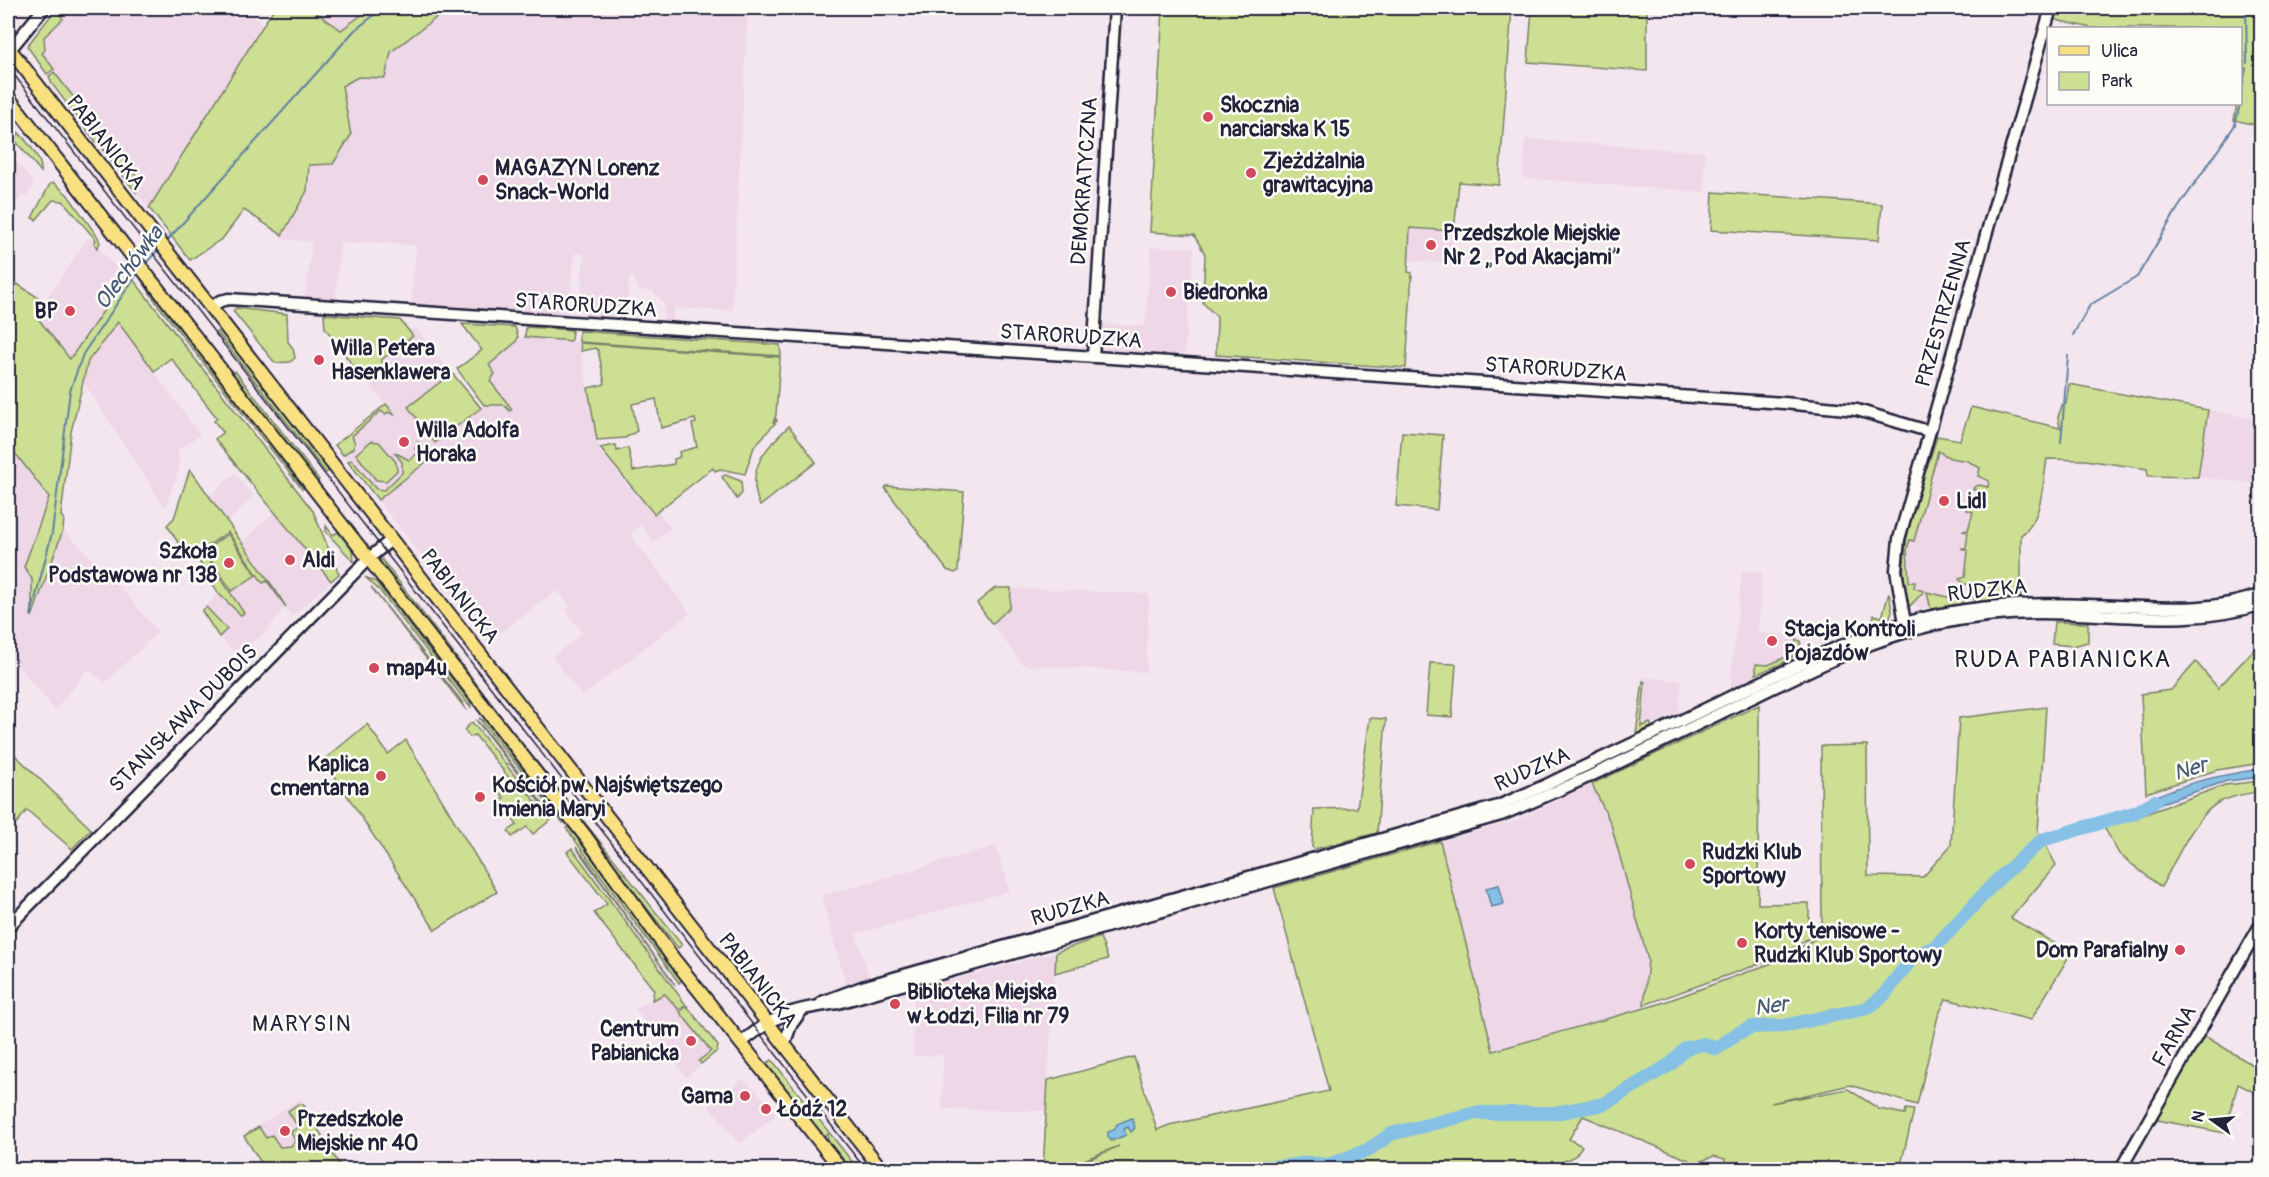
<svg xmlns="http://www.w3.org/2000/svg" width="2269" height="1177" viewBox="0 0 2269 1177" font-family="Pangolin,sans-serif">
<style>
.built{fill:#eed7e7}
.green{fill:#cddf93;stroke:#788067;stroke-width:1.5}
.water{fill:#86c1e5;stroke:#5e81a1;stroke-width:1.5}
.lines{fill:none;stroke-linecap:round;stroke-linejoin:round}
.stream{stroke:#5e81a1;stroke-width:2}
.river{stroke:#86c1e5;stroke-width:14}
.secondary-casing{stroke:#22223b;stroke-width:15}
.primary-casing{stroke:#22223b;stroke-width:16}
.secondary{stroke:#fdfcf7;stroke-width:10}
.primary{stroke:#f9e181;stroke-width:12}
.tram{stroke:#22223b;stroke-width:1.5}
.poi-dot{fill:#d1495b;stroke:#fdfcf7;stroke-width:2}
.labels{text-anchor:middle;stroke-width:5;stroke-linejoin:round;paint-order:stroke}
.poi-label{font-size:21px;font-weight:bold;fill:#22223b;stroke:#fdfcf7;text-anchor:start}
.street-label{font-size:21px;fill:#22223b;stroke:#fdfcf7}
.water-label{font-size:22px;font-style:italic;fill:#455a76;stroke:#fdfcf7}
.neighbourhood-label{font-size:22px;letter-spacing:1.5px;fill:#22223b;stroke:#fdfcf7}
.quarter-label{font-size:24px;letter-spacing:1.5px;fill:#22223b;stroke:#fdfcf7}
</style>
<rect width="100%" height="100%" fill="#f4e6ee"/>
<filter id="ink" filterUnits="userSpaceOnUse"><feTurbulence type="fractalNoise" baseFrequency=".0167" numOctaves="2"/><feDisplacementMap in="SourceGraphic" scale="12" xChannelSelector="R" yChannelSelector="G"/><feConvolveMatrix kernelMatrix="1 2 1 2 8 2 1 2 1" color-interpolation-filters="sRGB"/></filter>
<g filter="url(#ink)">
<g class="built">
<polygon points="63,8 242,8 262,23 233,76 149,208 96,142 109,143 33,46"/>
<polygon points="310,8 371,8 341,30"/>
<polygon points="445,8 748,8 732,311 674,308 673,324 663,322 664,304 653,291 638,290 634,278 629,277 626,320 584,317 580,309 584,254 575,253 567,316 411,305 416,245 363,242 362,244 340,243 336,299 305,297 312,242 280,239 307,191 309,164 351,135 342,86 358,77 385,78 391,52 437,17"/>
<polygon points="1525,139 1705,152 1704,192 1523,178"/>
<polygon points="8,152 34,183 26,197 22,195 13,210 17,213 8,229"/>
<polygon points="1410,227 1454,231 1452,263 1408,260"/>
<polygon points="89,237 126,279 70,360 35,316"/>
<polygon points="1149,247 1194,248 1184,356 1101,349 1102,324 1145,326 1151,252"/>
<polygon points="323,313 400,319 409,330 415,327 451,374 407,407 435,444 486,405 504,406 509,411 513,409 490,381 495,374 489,364 517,342 519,337 579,342 599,450 653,515 658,512 671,528 654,542 641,525 630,534 690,613 582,696 552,657 583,633 565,610 570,606 557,590 488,642 335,445 386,404 366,381 361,379 324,328"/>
<polygon points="118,321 200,435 178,450 179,469 165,508 83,381 89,361"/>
<polygon points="2208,410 2261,420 2261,484 2198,477"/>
<polygon points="8,444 49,497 24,567 32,579 32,614 63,530 115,581 158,632 105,683 88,669 55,710 8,654"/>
<polygon points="1935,449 1996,465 1981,598 1920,609 1912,605 1907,582 1905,553"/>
<polygon points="190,469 210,496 235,473 253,496 228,522 242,543 274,512 331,581 292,616 285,607 265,633 235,653 219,637 202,611 219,593 196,556 189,560 167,525 174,518"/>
<polygon points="1742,571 1762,573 1758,633 1801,636 1801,650 1796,656 1730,688"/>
<polygon points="1011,588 1149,594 1146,672 1023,665 992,624 1010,607"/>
<polygon points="1643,677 1682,681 1678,714 1636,734"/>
<polygon points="1592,784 1611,824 1648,960 1644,1005 1615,1018 1492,1051 1440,841 1514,821"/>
<polygon points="996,846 1010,891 856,934 869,978 846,984 821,896"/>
<polygon points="1056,952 1046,1111 942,1109 943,1055 913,1056 914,1007 912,991"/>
<polygon points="665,994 714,1054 686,1077 635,1008"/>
<polygon points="743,1079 759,1093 776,1115 739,1144 709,1106"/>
<polygon points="301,1099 343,1169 265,1169 242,1136"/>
</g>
<g class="green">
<polygon points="274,8 310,8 341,30 371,8 445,8 437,17 391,52 385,78 358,77 342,86 351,135 333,164 309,165 307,191 282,235 244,210 223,238 190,260 149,208"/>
<polygon points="1163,8 1512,8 1499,185 1459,182 1454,231 1410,228 1408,272 1412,273 1406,368 1216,355 1217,317 1203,303 1205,254 1194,235 1150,232"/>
<polygon points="1532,8 1647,8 1647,71 1528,62"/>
<polygon points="2055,8 2233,8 2244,10 2244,8 2261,8 2261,126 2234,120 2237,104 2240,104 2244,62 2241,61 2240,28 2092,28 2056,20 2053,15"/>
<polygon points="56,9 63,19 44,37 45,50 42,53 54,69 47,74 27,46"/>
<polygon points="54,72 110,144 96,142 52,84 49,76"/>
<path d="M8,124c11,7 35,33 33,48l-27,-33 4,-4 -3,-5 -7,5z"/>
<polygon points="102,149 118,153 136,176 136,192"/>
<polygon points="54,183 67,194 98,237 100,243 97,248 94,243 96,240 63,201 53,200 36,220 32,218 50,184"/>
<polygon points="1713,192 1882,204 1879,240 1711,230"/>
<polygon points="129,274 313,511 339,574 331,581 215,439 223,432 214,421 217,418 171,358 154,371 118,322 88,361 71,432 61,516 64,519 63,530 32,617 32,579 24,567 49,497 8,444 8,278 45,302 36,316 70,359"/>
<polygon points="141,279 304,488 302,489 158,305"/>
<polygon points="236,308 287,314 288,342 293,348 295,358 290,362 275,363 233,311"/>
<polygon points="324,314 400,320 413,336 381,360 385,366 367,380 362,378 325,328"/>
<polygon points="462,324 515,327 518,337 516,342 489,365 495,374 490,381 512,409 510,411 504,405 484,405 457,369 482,350"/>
<polygon points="526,327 572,330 571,341 525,337"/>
<polygon points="220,329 329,471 326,473 217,332"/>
<polygon points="579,331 780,345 781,356 579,342"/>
<polygon points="580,343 780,357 776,415 773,423 776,419 777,421 754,447 745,474 720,469 715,471 713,468 654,514 600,448 616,445 617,451 628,448 633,471 674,464 674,459 680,457 679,452 697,447 692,424 696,423 695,419 661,428 656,399 632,404 637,431 625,438 597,440 588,388 605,384 598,350 595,348 581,351"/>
<polygon points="235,371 319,480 316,483 233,376"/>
<polygon points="452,373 481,408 435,443 408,407"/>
<path d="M2069,384l139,26 -10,67 -50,-1 -1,-7 -62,-9 -38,-1c-4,23 -5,63 -26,76v62l-45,5 -3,-5 5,-6v-6l-14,-1 -5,-5 6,-2 3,-26 -7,-3h5l2,-16 -6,-1 6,-1 5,-18 -6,-2 2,-5 5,1 4,-15 -5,-2 1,-2 5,-2 9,2 1,-6 -11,-5 2,-8 -12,-7 -18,-3 -12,-7 -24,90 -4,-1 -3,9 2,33h6l-1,6 10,3 -15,16c-18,-54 13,-119 28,-171l23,4 11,-33 89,21 -2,-11 4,-12 4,-1z"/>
<polygon points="386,404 395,415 389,412 385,414 381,411 352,436 355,443 353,448 343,455 335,445"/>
<path d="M789,426l27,36 -56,44c-15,-36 4,-56 29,-80z"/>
<polygon points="1402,432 1443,435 1437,510 1396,506"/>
<polygon points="371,441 379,442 396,462 397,471 386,481 376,480 356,454"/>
<polygon points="418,442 425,451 429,448 435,455 378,500 348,461 352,460 376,489 384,490 402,473 402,462 394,452 409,460 418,453 415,449"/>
<polygon points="190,469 276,591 286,607 267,581 263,583 228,532 202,550 244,613 241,615 219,594 196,556 189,560 167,525 174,518"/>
<polygon points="725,475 741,481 742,493 737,499 722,477"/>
<polygon points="887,486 964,492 958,571 955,573 947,570 885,488"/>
<polygon points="326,526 333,535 338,532 353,551 354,562 326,532"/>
<polygon points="228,534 256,575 232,591 204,551"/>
<polygon points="380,557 517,737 682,945 678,948 380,565"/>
<polygon points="365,577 376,582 470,702 471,708 380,591"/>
<polygon points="371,587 460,699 467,711"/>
<polygon points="995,588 1011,588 1010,607 992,624 977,603"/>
<polygon points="1927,592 1956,599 1957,596 1964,600 1961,604 1931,610"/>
<polygon points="1889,593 1892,611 1890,617 1871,627 1874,615 1882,617"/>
<polygon points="206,607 227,629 219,637 202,611"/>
<polygon points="2054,622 2088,623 2088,642 2073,646 2052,644"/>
<path d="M1796,640l5,1c-1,20 -29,26 -45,33v-10l12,1 27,-12z"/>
<polygon points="2261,642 2261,657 2259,658 2261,763 2217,770 2146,793 2141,694 2171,690 2196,662 2218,688"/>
<polygon points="1430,663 1456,664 1452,717 1426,715"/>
<polygon points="1643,681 1645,682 1641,727 1650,723 1652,727 1636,734"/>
<polygon points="1759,705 1758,904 1809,903 1809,938 1781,956 1644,1005 1648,960 1611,824 1592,784"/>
<polygon points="2046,707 2038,831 2056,865 2011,918 2071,953 2031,1020 1946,999 1938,1016 1917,1105 1850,1085 1771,1103 1848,1089 1879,1109 1905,1114 1906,1109 1914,1110 1900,1169 1723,1169 1725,1159 1714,1156 1696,1163 1583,1116 1569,1139 1582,1146 1575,1156 1547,1169 1067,1169 1119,1146 1061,1169 1043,1170 1048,1080 1134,1057 1157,1130 1169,1125 1329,1091 1274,888 1440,841 1493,1051 1659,1004 1783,959 1822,934 1821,746 1867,745 1868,876 1923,877 1951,845 1959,718"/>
<polygon points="479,718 486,722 564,823 563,823"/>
<polygon points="1370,718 1386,719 1377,833 1315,849 1312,847 1314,809 1357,808"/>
<polygon points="476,720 483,727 550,813 544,808"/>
<polygon points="472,722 542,810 552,819 533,834 527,827 512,837 508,831 517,825 499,802 504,798 501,793 513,783 475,735 470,737 464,730"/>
<polygon points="367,724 388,754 406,740 497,892 435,930 324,760"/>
<polygon points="8,735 10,750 91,829 72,849 27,810 8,834"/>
<path d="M2261,781v10c-15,3 -31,5 -45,13 -22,14 -42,60 -55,83l-42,-33 -16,-29 34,-8 88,-32z"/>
<polygon points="569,827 682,980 679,983 566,828"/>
<polygon points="576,847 586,859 675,985 585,860"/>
<polygon points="572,848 686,1005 679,1010 665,994 652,1000 654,990 594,913 607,904 567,852"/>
<polygon points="1100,937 1108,959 1055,973 1056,952"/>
<polygon points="687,1006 718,1046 717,1051 701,1064 699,1061 711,1051 680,1012"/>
<polygon points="2203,1035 2261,1070 2261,1079 2254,1092 2238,1084 2224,1133 2158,1120 2157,1116"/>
<polygon points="772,1060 858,1169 849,1169 827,1143 828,1134 823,1138 766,1064"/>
<polygon points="298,1104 303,1104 342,1169 265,1169 244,1136 259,1127 266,1138 272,1135 280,1147 291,1146 295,1141 291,1132 298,1127 288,1111"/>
</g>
<g class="water">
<path d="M2261,769v8l-34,4 -87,29 -1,-5c35,-21 82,-30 122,-36z"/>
<polygon points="1499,885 1504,904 1491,907 1486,888"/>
<polygon points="1132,1118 1135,1128 1131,1132 1128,1127 1124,1129 1126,1135 1111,1141 1108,1137 1108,1132 1114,1130 1117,1124"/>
</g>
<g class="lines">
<g class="stream">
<polyline points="2246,8 2247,63"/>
<polyline points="2240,98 2246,68"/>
<polyline points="165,243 354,31 383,8"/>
<polyline points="145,264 159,249"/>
<polyline points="2073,335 2090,305 2137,277 2178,208 2235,125 2240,104"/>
<polyline points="2061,442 2068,356"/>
<polyline points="31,615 52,533 70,391 83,354 139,271"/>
</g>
<g class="river">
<polyline points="1204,1169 1288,1166 1308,1163 1328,1165 1368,1150 1391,1134 1475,1113 1555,1113 1604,1104 1671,1064 1686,1048 1704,1044 1716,1049 1738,1033 1752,1027 1783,1026 1868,1008 1883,996 1914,956 1935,947 1996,881 2042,840 2134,813 2155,801"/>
<polyline points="1175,1170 1199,1169"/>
</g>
<defs>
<g id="secondary">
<polyline points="8,52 44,8"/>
<polyline points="211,308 220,301 229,299 1784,403 1857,410 1928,431"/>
<polyline points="1093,357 1115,8"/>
<polyline points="1906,629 1896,570 1899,539 2051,8"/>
<polyline points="8,927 368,559 391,540"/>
<path d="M822,1002l40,-15 636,-181 46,-20c61,-30 123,-58 184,-88 77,-36 151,-76 237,-88 51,-8 102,-6 153,-4 49,2 97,6 144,-12"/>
<path d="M741,1043c35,-29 52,-34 97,-40l663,-188c89,-36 174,-80 259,-121 56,-27 112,-55 173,-69 35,-8 72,-12 108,-12 74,0 149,15 221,-9"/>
<polyline points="784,1045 791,1025 802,1010"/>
<polyline points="2120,1170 2262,922"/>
</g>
<g id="primary">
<polyline points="8,47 882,1170"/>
<polyline points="8,97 586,837 673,958 842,1170"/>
</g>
</defs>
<use href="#secondary" class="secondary-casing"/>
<use href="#primary" class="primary-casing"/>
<use href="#secondary" class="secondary"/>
<use href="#primary" class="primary"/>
<polyline class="tram" points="8,67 866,1170"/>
</g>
</g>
<g class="poi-dot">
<circle cx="1208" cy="117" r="6"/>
<circle cx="1251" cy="173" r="6"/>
<circle cx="483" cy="180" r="6"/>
<circle cx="1431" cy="245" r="6"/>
<circle cx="1171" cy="292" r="6"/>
<circle cx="70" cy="311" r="6"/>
<circle cx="319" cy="360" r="6"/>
<circle cx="404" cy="442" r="6"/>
<circle cx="1944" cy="501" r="6"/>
<circle cx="290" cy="560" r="6"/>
<circle cx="229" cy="563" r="6"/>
<circle cx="1772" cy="641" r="6"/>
<circle cx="374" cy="668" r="6"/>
<circle cx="381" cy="776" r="6"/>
<circle cx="480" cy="797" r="6"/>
<circle cx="1690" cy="864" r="6"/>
<circle cx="1742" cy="943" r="6"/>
<circle cx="2180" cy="950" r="6"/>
<circle cx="895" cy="1004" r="6"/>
<circle cx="691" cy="1041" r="6"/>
<circle cx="745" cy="1096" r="6"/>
<circle cx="766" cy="1109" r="6"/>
<circle cx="285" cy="1131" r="6"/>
</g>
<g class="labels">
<g class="poi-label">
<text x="1220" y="112">Skocznia<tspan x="1220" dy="24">narciarska K 15</tspan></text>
<text x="1263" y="168">Zjeżdżalnia<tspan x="1263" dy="24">grawitacyjna</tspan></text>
<text x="495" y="175">MAGAZYN Lorenz<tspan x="495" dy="24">Snack-World</tspan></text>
<text x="1443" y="240">Przedszkole Miejskie<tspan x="1443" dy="24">Nr 2 „Pod Akacjami”</tspan></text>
<text x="1183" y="299">Biedronka</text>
<text x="58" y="318" text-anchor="end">BP</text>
<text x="331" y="355">Willa Petera<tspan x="331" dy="24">Hasenklawera</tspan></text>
<text x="416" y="437">Willa Adolfa<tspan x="416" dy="24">Horaka</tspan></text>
<text x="1956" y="508">Lidl</text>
<text x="217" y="558" text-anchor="end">Szkoła<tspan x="217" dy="24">Podstawowa nr 138</tspan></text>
<text x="302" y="567">Aldi</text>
<text x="1784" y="636">Stacja Kontroli<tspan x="1784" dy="24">Pojazdów</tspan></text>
<text x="386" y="675">map4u</text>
<text x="369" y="771" text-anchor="end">Kaplica<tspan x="369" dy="24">cmentarna</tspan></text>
<text x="492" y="792">Kościół pw. Najświętszego<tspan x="492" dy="24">Imienia Maryi</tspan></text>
<text x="1702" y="859">Rudzki Klub<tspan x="1702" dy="24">Sportowy</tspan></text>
<text x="1754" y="938">Korty tenisowe -<tspan x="1754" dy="24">Rudzki Klub Sportowy</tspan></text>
<text x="2168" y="957" text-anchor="end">Dom Parafialny</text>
<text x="907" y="999">Biblioteka Miejska<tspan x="907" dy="24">w Łodzi, Filia nr 79</tspan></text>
<text x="679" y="1036" text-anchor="end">Centrum<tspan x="679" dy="24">Pabianicka</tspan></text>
<text x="733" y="1103" text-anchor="end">Gama</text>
<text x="778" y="1116">Łódź 12</text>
<text x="297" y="1126">Przedszkole<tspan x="297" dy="24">Miejskie nr 40</tspan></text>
</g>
<g class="street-label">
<text transform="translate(106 142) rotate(52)" y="7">PABIANICKA</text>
<text transform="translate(1084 181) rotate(-86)" y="7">DEMOKRATYCZNA</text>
<text transform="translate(586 305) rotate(4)" y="7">STARORUDZKA</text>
<text transform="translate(1943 313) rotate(-74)" y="7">PRZESTRZENNA</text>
<text transform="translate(1071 336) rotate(4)" y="7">STARORUDZKA</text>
<text transform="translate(1556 369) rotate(4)" y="7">STARORUDZKA</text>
<text transform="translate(1987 590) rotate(-6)" y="7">RUDZKA</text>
<text transform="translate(460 596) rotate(52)" y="7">PABIANICKA</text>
<text transform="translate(183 718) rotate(-45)" y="7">STANISŁAWA DUBOIS</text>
<text transform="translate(1532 769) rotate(-24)" y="7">RUDZKA</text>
<text transform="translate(1070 908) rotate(-16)" y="7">RUDZKA</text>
<text transform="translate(758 980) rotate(52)" y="7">PABIANICKA</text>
<text transform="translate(2174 1036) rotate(-60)" y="7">FARNA</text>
</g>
<g class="water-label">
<text transform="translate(128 267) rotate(-53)" y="8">Olechówka</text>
<text transform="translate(2190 768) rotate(-17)" y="8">Ner</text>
<text transform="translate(1771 1005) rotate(-8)" y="8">Ner</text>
</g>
<g class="neighbourhood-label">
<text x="302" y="1031">MARYSIN</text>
</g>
<g class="quarter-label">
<text x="2063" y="667">RUDA PABIANICKA</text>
</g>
</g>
<rect width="2269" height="1177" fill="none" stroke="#fdfcf7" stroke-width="30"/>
<rect x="15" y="15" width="2239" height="1147" fill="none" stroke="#22223b" stroke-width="2" filter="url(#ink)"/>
<rect x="2047" y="27" width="195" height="78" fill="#fdfcf7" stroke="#a5a5ac" stroke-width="1.5"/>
<rect x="2059" y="46" width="30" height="9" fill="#f9e181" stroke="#a5a5ac" stroke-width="1.5"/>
<text x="2101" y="57" font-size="18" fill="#22223b">Ulica</text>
<rect x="2059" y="72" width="30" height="18" fill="#cddf93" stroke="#a5a5ac" stroke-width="1.5"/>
<text x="2101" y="87" font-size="18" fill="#22223b">Park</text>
<g transform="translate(2212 1120) rotate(285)" stroke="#fdfcf7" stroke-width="4.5" paint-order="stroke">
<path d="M0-4.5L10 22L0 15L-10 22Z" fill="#22223b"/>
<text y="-9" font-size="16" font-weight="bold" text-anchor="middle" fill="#22223b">N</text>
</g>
</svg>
